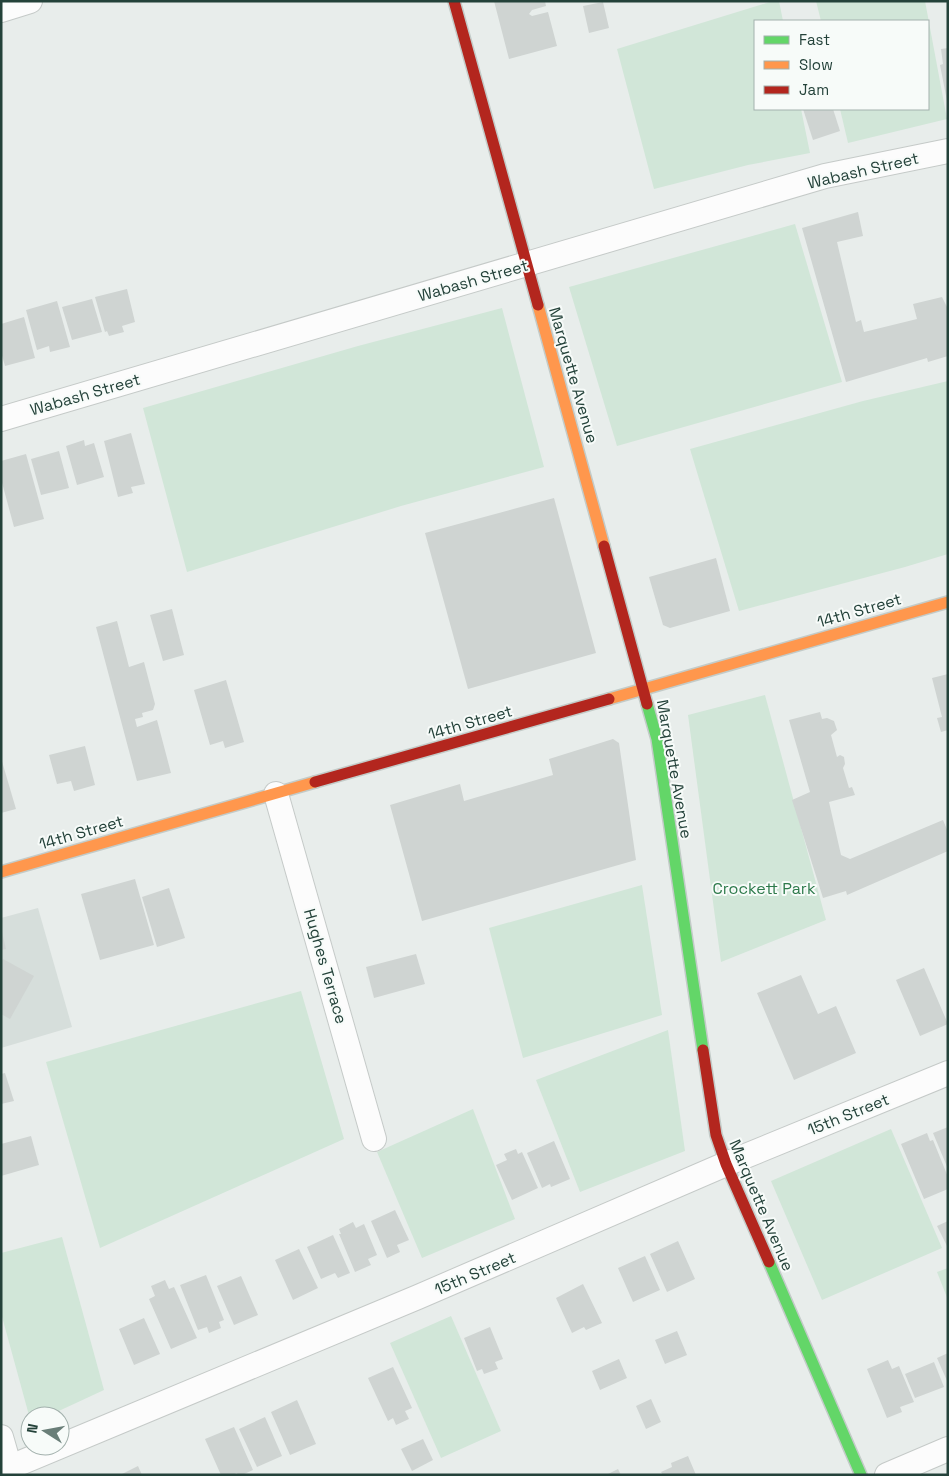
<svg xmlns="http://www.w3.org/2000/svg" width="949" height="1476" viewBox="0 0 949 1476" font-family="'Space Grotesk',sans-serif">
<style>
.built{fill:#d6dedb}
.green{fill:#d1e6d8}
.building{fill:#cfd4d2}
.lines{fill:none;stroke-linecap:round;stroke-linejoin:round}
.street-casing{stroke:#c5cac8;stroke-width:26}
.fast-casing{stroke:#c3cbc8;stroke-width:14}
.slow-casing{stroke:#c3cbc8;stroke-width:14}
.jam-casing{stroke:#c3cbc8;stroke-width:14}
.street{stroke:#fcfcfc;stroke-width:24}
.fast{stroke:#63d668;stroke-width:11}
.slow{stroke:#ff974d;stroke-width:11}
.jam{stroke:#b3261e;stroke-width:11}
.labels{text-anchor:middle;stroke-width:4;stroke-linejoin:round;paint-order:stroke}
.street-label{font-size:16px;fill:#24423a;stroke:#f7fbf9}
.park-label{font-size:16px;fill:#2d7a4b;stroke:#f7fbf9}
</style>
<rect width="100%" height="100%" fill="#e8edeb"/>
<polygon class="built" points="38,908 72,1027 1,1048 1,918"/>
<g class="green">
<polygon points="773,1 779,1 783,21 755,21 755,109 801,109 810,153 748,165 654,189 617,49"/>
<polygon points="816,1 925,1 947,119 848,143 840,109 928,109 928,21 821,21"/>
<polygon points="795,224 842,382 617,446 569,287"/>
<polygon points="502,308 544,467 401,506 187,572 143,408 358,346"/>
<polygon points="948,381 948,554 905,567 739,611 690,449 863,401"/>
<polygon points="765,695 826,920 721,962 688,715"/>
<polygon points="642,885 662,1015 523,1058 489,928"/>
<polygon points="301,991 344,1139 100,1248 46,1062"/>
<polygon points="668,1030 685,1151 580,1192 536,1080"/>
<polygon points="473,1109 515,1219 422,1258 377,1152"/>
<polygon points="891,1129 942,1248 822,1300 771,1181"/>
<polygon points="62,1237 104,1390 48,1416 30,1416 30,1419 1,1313 1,1253"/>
<polygon points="948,1268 948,1300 937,1272"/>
<polygon points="451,1316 501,1431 441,1458 390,1343"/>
</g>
<g class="building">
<polygon points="494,1 545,1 546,6 532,10 529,14 532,16 548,12 557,46 509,59"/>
<polygon points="603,2 609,28 589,33 583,6"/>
<polygon points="948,48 948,101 947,101 940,65 943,64 941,49"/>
<polygon points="803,109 833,109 840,131 813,140"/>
<polygon points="858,212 863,236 837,242 856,322 861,320 864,332 917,319 913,304 942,297 948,309 948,356 928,362 927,358 846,382 802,228"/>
<polygon points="127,289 135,322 122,326 124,332 109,336 107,331 105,332 95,297"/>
<polygon points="92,299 102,332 72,340 62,307"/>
<polygon points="57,301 70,347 50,352 49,346 37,350 26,310"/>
<polygon points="24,317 35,358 5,366 1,352 1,324"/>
<polygon points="131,433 145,484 131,487 133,493 118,497 104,441"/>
<polygon points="84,440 85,446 94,443 104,477 77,485 66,446"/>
<polygon points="59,451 69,488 41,495 31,459"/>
<polygon points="26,454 44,519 14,527 1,479 1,461"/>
<polygon points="554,498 596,653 468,689 425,533"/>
<polygon points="716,558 730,611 670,628 663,625 649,577"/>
<polygon points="172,609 184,655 163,661 150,615"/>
<polygon points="117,621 129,667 144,662 155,704 153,710 142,713 143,717 135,719 137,727 157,720 171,773 137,781 96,627"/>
<polygon points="948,674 948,730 941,732 937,718 942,717 932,678"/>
<polygon points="226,680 244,742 225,748 223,741 210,745 194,690"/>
<polygon points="820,712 822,719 827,718 834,721 837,730 831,735 837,757 840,755 844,757 845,764 843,768 849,788 852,787 855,795 829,802 841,855 850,859 943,820 948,832 948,851 847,895 846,891 823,898 792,800 810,792 789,720"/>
<polygon points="613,739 619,743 636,860 422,921 390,805 460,784 464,801 553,775 549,759"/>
<polygon points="85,746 95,785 74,791 71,781 57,784 49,755"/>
<polygon points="1,758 16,809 1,813"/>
<polygon points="135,879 154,945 100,960 81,894"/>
<polygon points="169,888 185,938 157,947 142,897"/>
<polygon points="2,932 6,949 1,950 1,933"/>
<polygon points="416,954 425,984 374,998 366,967"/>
<polygon points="3,959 34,976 10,1019 1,1014 1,962"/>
<polygon points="924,968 948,1024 920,1036 896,980"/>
<polygon points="801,975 818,1014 836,1006 856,1053 794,1080 757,993"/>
<polygon points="5,1073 14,1101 1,1104 1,1074"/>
<polygon points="948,1127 948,1169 933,1133"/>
<polygon points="927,1133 930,1141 933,1140 948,1177 948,1189 924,1199 901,1144"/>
<polygon points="31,1136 39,1165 1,1176 1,1144"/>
<polygon points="554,1141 570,1179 551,1187 550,1184 542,1188 527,1153"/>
<polygon points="516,1149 518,1154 522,1152 538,1188 512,1200 496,1165 507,1160 504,1154"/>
<polygon points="395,1210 409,1240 397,1245 400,1252 387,1258 371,1221"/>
<polygon points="948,1221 948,1248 937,1226"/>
<polygon points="353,1222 356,1228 364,1224 377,1255 368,1259 371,1265 355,1272 339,1234 341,1234 339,1229"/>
<polygon points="333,1235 350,1273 338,1278 335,1273 321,1279 307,1247"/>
<polygon points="678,1241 695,1279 667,1292 650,1254"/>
<polygon points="299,1249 318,1288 293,1300 275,1260"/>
<polygon points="645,1256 660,1290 633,1302 618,1268"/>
<polygon points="206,1275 224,1320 219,1322 221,1328 209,1333 207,1327 198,1330 180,1285"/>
<polygon points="241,1276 258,1315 234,1325 217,1286"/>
<polygon points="165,1280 169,1289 174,1287 197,1338 171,1349 149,1299 155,1296 151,1286"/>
<polygon points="583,1284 602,1323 586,1330 584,1327 572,1333 556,1298"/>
<polygon points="144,1318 160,1354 134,1365 119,1329"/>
<polygon points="490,1327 503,1359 495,1362 498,1369 484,1374 482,1369 477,1371 464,1338"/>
<polygon points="677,1331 687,1355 665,1364 655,1340"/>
<polygon points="948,1353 948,1383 937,1358"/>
<polygon points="619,1359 627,1378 600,1390 592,1371"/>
<polygon points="888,1360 892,1369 899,1366 914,1402 900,1407 902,1412 887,1418 867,1369"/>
<polygon points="934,1362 944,1387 915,1398 905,1374"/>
<polygon points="393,1367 412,1408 405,1411 409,1419 396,1425 393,1418 388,1421 368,1378"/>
<polygon points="651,1399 661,1422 646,1429 636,1406"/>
<polygon points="297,1400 316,1444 290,1455 271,1412"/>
<polygon points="265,1417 282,1456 257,1467 239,1429"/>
<polygon points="234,1427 253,1470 242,1475 238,1475 237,1473 232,1475 221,1475 205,1439"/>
<polygon points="423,1439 433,1460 412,1471 401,1449"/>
<polygon points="688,1456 696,1475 663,1475 661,1472 672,1467 671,1463"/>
<polygon points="138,1466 142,1475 120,1475"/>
<polygon points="618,1469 621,1475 606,1475"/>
</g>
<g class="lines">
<defs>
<g id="street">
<polyline points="1,10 30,1"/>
<polyline points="1,419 825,176 948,151"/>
<polyline points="276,794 374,1139"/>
<polyline points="1,1437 12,1475"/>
<polyline points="1,1471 418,1297 726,1164 948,1073"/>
<polyline points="887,1475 948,1449"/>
</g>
<g id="fast">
<polyline points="647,704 657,739 703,1050"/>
<polyline points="769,1262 861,1475"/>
</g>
<g id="slow">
<polyline points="538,305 604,546"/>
<polyline points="609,699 948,602"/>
<polyline points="1,872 315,782"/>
</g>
<g id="jam">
<polyline points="454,1 538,305"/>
<polyline points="604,546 647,704"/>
<polyline points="315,782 609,699"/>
<polyline points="703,1050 716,1135 726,1164 769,1262"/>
</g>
</defs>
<use href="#street" class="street-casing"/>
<use href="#fast" class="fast-casing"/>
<use href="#slow" class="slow-casing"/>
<use href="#jam" class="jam-casing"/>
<use href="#street" class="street"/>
<use href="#fast" class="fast"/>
<use href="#slow" class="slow"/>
<use href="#jam" class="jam"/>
</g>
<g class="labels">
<g class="street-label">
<text transform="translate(863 170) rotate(-13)" y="6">Wabash Street</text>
<text transform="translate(473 280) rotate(-16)" y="6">Wabash Street</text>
<text transform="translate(574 375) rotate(74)" y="6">Marquette Avenue</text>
<text transform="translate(85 394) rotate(-16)" y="6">Wabash Street</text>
<text transform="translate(859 610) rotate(-16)" y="6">14th Street</text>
<text transform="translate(470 722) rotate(-16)" y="6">14th Street</text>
<text transform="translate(675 769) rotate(80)" y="6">Marquette Avenue</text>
<text transform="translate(81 832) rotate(-16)" y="6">14th Street</text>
<text transform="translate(326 966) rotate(74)" y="6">Hughes Terrace</text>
<text transform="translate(848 1114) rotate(-22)" y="6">15th Street</text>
<text transform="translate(762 1205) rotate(67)" y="6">Marquette Avenue</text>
<text transform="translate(475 1273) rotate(-23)" y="6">15th Street</text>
</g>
<g class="park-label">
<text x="764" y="894">Crockett Park</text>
</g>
</g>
<rect width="949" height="1476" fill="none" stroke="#24423a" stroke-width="5"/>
<rect x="754" y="20" width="175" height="90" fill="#f7fbf9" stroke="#a3b1ad"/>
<rect x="764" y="36" width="25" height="8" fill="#63d668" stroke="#a3b1ad"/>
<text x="799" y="45" font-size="15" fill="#24423a">Fast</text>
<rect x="764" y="61" width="25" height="8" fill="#ff974d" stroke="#a3b1ad"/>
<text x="799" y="70" font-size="15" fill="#24423a">Slow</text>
<rect x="764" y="86" width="25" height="8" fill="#b3261e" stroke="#a3b1ad"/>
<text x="799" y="95" font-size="15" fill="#24423a">Jam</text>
<g transform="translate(45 1431) rotate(281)"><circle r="24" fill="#f7fbf9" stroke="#a3b1ad"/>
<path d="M0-4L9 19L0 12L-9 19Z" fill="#697e78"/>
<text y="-8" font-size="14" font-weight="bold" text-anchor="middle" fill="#24423a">N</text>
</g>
</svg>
